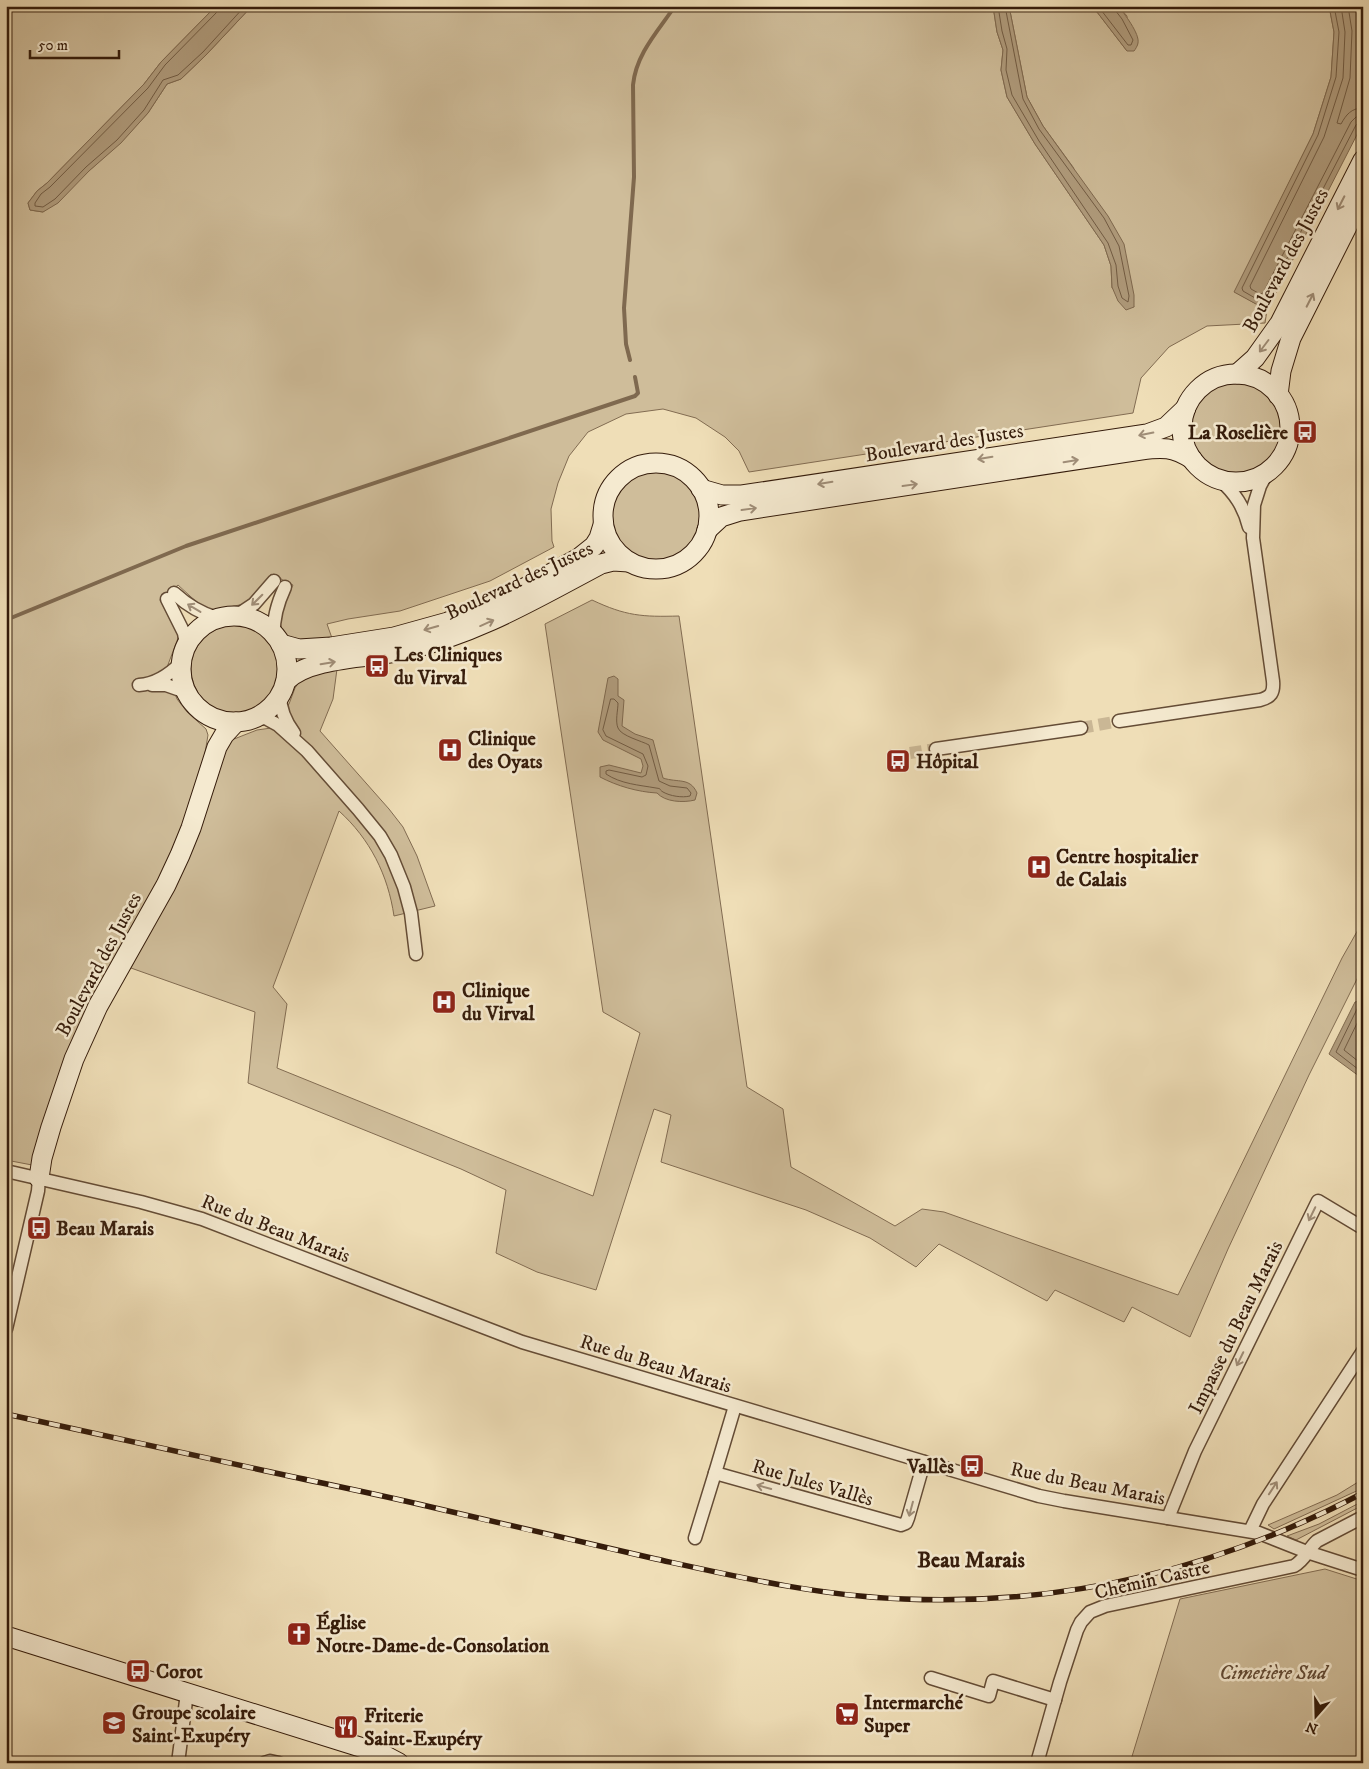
<svg xmlns="http://www.w3.org/2000/svg" width="1369" height="1769" viewBox="0 0 1369 1769" font-family="'IM FELL DW Pica',serif">
<style>
.green{fill:#cfbd9a;stroke:#826c52}
.water{fill:#b09c7d;stroke:#7f694f}
.lines{fill:none;stroke-linecap:round;stroke-linejoin:round}
.shore{stroke:#725c44;stroke-width:1}
.stream{stroke:#7f694f;stroke-width:4}
.street-tunnel{stroke:#cab795;stroke-width:12;stroke-dasharray:12 6;stroke-linecap:butt}
.street-casing{stroke:#644c36;stroke-width:15}
.secondary-casing{stroke:#351c0b;stroke-width:21}
.street{stroke:#f5ead0;stroke-width:12}
.secondary{stroke:#f5ead0;stroke-width:19}
.rail-casing{stroke:#351c0b;stroke-width:5.5}
.rail{stroke:#f5ead0;stroke-width:4;stroke-dasharray:11;stroke-linecap:butt}
.oneway{stroke:#9f8d77}
.labels{text-anchor:middle;stroke-width:5;stroke-linejoin:round;paint-order:stroke}
.street-label{font-size:20px;fill:#351c0b;stroke:#f5ead0}
.poi-label{font-size:20px;font-weight:bold;fill:#351c0b;stroke:#f5ead0;text-anchor:start}
.park-label{font-size:20px;font-style:italic;fill:#634c36;stroke:#f5ead0}
.quarter-label{font-size:22px;font-weight:bold;fill:#351c0b;stroke:#f5ead0}
</style>
<rect width="100%" height="100%" fill="#efdeb7"/>
<filter id="stains"><feTurbulence type="fractalNoise" baseFrequency=".004" numOctaves="4"/><feColorMatrix values="0 0 0 0 .2 0 0 0 0 .09 0 0 0 0 .02 0 0 0 .5 -.17"/></filter>
<radialGradient id="worn" r=".72"><stop offset=".6" stop-color="#630" stop-opacity="0"/><stop offset="1" stop-color="#630" stop-opacity=".3"/></radialGradient>
<g class="green">
<path d="M6,6h210l-55,56 -17,22 -97,99 -10,8 -9,12 2,7 13,2 77,-69 28,-30 19,-29 14,-5 25,-24 46,-49h741l4,26 6,18 -2,20 6,27 28,47 69,101 7,21 1,22 22,19 -61,-140 -30,-41 -16,-29 -18,-91h79l9,6 30,39v-35l-9,-10h211l5,26 -3,45 -18,57 -78,158 32,18 -2,13 -58,3 -38,21 -28,31 -8,35 -384,59 -10,-21 -14,-14 -29,-19 -33,-9 -37,5 -38,18 -19,24 -11,27 -7,26 1,32 2,6 -64,34 -90,30 -52,8 -21,5 6,17c-17,2 -51,5 -54,-19 -1,-10 10,-29 14,-37l-22,-11 -5,9 -17,20 -34,7 -13,-3 -24,-22 -17,15 16,30 1,8 -12,32 11,29 10,13 19,17 2,6 -5,30 26,-24 28,-11 14,-2 18,-24 6,-16 8,-12 34,-7 -4,30 -13,32 69,78 14,18 14,29 18,50 -41,10c-6,-41 -24,-77 -55,-105l-66,176 14,17 -10,64 316,128 47,-163 -37,-21 -58,-388 47,-24c34,16 50,17 87,16l68,471 36,22 8,58 104,59 27,-17 22,3 234,83 164,-337 21,-37v46l-54,108 -81,174 -38,88 -58,-30 -8,15 -69,-32 -8,11 -108,-57 -23,23 -46,-29 -64,-28 -145,-48 10,-47 -17,-6 -58,181 -59,-18 -41,-19 10,-63 -45,-21 -213,-86 7,-71 -141,-50 -82,203 -26,-5z"/>
<circle cx="1236" cy="428" r="45"/>
<circle cx="656" cy="516" r="45"/>
<circle cx="235" cy="669" r="44"/>
<polygon points="1363,1479 1363,1488 1274,1529 1268,1525 1337,1495"/>
<polygon points="1363,1501 1363,1505 1296,1540 1287,1536 1319,1524"/>
<polygon points="1325,1569 1363,1581 1363,1763 1130,1763 1180,1599"/>
</g>
<g class="water">
<polygon points="216,6 252,6 206,55 181,79 167,84 148,113 121,143 89,171 58,203 43,212 30,210 28,203 37,191 47,183 144,84 161,62"/>
<polygon points="993,6 1009,6 1027,97 1043,126 1108,216 1124,244 1134,295 1134,307 1126,310 1118,301 1112,287 1111,266 1104,245 1035,144 1007,97 1001,70 1003,50 997,32"/>
<path d="M1088,6h30c6,7 22,28 20,37 0,2 -3,7 -4,8h-7l-30,-39z"/>
<polygon points="1329,6 1363,6 1363,123 1267,310 1234,292 1313,134 1331,77 1334,32"/>
<path d="M614,676l4,3v17l6,4 -2,26 13,8 18,6 10,38c15,5 27,-1 34,15l-2,7c-12,3 -30,2 -38,-7 -19,-1 -40,-7 -57,-16v-10l9,-2 32,8 2,-7 -2,-7 -38,-19 -5,-8 10,-54z"/>
<polygon points="1363,1000 1363,1079 1329,1054 1355,1002"/>
</g>
<g class="lines">
<g class="shore">
<polyline points="219,6 217,12 165,65 148,88 50,187 41,194 35,203 35,206 43,207 55,199 86,167 117,140 144,110 163,80 178,75 203,52 245,6"/>
<polyline points="998,6 1002,31 1007,49 1006,70 1012,95 1039,141 1108,243 1116,265 1118,286 1122,298 1128,302 1129,296 1119,246 1104,218 1039,129 1023,99 1005,6"/>
<polyline points="1098,6 1128,45 1131,45 1133,40 1122,19 1115,10 1115,6"/>
<polyline points="1334,6 1339,32 1336,77 1318,135 1242,288 1243,291 1262,302 1265,301 1356,125 1359,122 1363,122"/>
<polyline points="1341,6 1345,32 1343,78 1324,137 1250,286 1251,289 1260,294 1263,293 1351,122 1356,117 1363,116"/>
<path d="M1348,6l4,25 -2,47 -13,45 4,1c5,-9 10,-16 22,-16"/>
<path d="M611,699h3l4,4c0,7 -3,18 0,25 3,8 24,13 31,17l10,36 11,5 17,2 4,5 -1,3c-8,2 -20,0 -27,-4 -5,-3 0,-3 -7,-4 -17,-3 -35,-4 -50,-14v-3l3,-1 33,7 4,-2 2,-9 -5,-12 -37,-18 -3,-6z"/>
<polyline points="1363,1005 1358,1007 1336,1052 1363,1073"/>
<polyline points="1363,1011 1344,1050 1363,1065"/>
</g>
<g class="stream">
<path d="M630,360l-4,-16 -2,-36 10,-131 -1,-92c3,-31 25,-54 42,-79"/>
<polyline points="6,620 186,546 635,396 638,393 635,377"/>
</g>
<g class="street-tunnel">
<polyline points="1081,728 1119,721"/>
<polyline points="910,753 936,749"/>
</g>
<defs>
<g id="street">
<path d="M1219,479c16,14 25,28 30,48"/>
<path d="M174,593c13,12 25,20 43,25"/>
<polyline points="167,599 184,633 186,645"/>
<polyline points="236,616 254,604 274,581"/>
<path d="M274,634c-1,-17 4,-32 11,-47"/>
<path d="M139,685c17,-1 30,-10 42,-22"/>
<polyline points="152,685 166,685 186,692"/>
<path d="M280,695c0,15 5,26 14,38"/>
<polyline points="258,717 267,719 278,725 307,751 358,809 380,836 391,855 404,887 411,913 416,954"/>
<path d="M1119,721l141,-21c11,-3 14,-7 13,-19l-20,-143 1,-33 6,-19 7,-13"/>
<polyline points="936,749 1081,728"/>
<polyline points="6,1171 141,1202 202,1219 522,1342 1039,1496 1064,1501 1259,1533 1307,1552 1363,1570"/>
<polyline points="6,1329 38,1191 39,1178"/>
<polyline points="735,1406 715,1473 901,1525 906,1523 908,1518 924,1462"/>
<polyline points="1168,1518 1195,1451 1318,1201 1363,1228"/>
<polyline points="1250,1531 1263,1504 1363,1351"/>
<polyline points="695,1538 715,1473"/>
<polyline points="931,1678 989,1696 993,1681 1055,1700"/>
<polyline points="178,1763 187,1693"/>
<polyline points="264,1763 270,1761 279,1763"/>
<path d="M1037,1763l23,-81 17,-52 4,-8 9,-10 15,-6 189,-40c11,-6 14,-17 23,-25l46,-24"/>
</g>
<g id="secondary">
<polyline points="1237,374 1255,358 1280,323 1363,160"/>
<circle cx="1236" cy="428" r="54"/>
<polyline points="1278,395 1281,371 1291,338 1363,195"/>
<circle cx="656" cy="516" r="53"/>
<polyline points="701,489 722,495 742,495 1147,434 1166,427 1186,408"/>
<path d="M707,530l14,-13 19,-6 401,-61c22,-3 32,-3 51,9"/>
<circle cx="234" cy="669" r="53"/>
<polyline points="281,644 299,649 331,647 394,637 448,622 508,597 579,558 594,546 599,538 603,525"/>
<path d="M286,681c23,-24 84,-23 116,-30 75,-17 133,-52 199,-87l12,-3 16,1"/>
<polyline points="39,1178 42,1158 51,1127 74,1059 98,1006 166,885 180,855 191,828 217,747 224,735 236,722"/>
<polyline points="6,1636 360,1747 382,1754 399,1763"/>
</g>
</defs>
<use href="#street" class="street-casing"/>
<use href="#secondary" class="secondary-casing"/>
<use href="#street" class="street"/>
<use href="#secondary" class="secondary"/>
<defs>
<path id="rail" d="M6,1414c87,19 174,38 260,57 55,12 110,23 165,36 75,18 150,35 225,52 82,18 164,37 248,40 162,7 316,-31 459,-106"/>
</defs>
<use href="#rail" class="rail-casing"/>
<use href="#rail" class="rail"/>
</g>
<defs><path id="oneway-shaft" d="M-6 0H5M1.5-3L5.5 0L1.5 3" fill="none" stroke-width="1.6" stroke-linecap="round" stroke-linejoin="round" transform="scale(1.25)"/></defs>
<g class="oneway">
<use href="#oneway-shaft" transform="translate(1341 203) rotate(117)"/>
<use href="#oneway-shaft" transform="translate(1310 300) rotate(-63)"/>
<use href="#oneway-shaft" transform="translate(1264 346) rotate(127)"/>
<use href="#oneway-shaft" transform="translate(1146 434) rotate(169)"/>
<use href="#oneway-shaft" transform="translate(985 458) rotate(171)"/>
<use href="#oneway-shaft" transform="translate(1071 461) rotate(-9)"/>
<use href="#oneway-shaft" transform="translate(825 483) rotate(171)"/>
<use href="#oneway-shaft" transform="translate(910 485) rotate(-8)"/>
<use href="#oneway-shaft" transform="translate(749 509) rotate(-8)"/>
<use href="#oneway-shaft" transform="translate(257 600) rotate(135)"/>
<use href="#oneway-shaft" transform="translate(194 608) rotate(-149)"/>
<use href="#oneway-shaft" transform="translate(487 623) rotate(-24)"/>
<use href="#oneway-shaft" transform="translate(431 628) rotate(164)"/>
<use href="#oneway-shaft" transform="translate(328 663) rotate(-9)"/>
<use href="#oneway-shaft" transform="translate(1312 1214) rotate(116)"/>
<use href="#oneway-shaft" transform="translate(1240 1359) rotate(116)"/>
<use href="#oneway-shaft" transform="translate(764 1487) rotate(-164)"/>
<use href="#oneway-shaft" transform="translate(1273 1488) rotate(-57)"/>
<use href="#oneway-shaft" transform="translate(911 1509) rotate(105)"/>
</g>
<defs>
<symbol id="bus-square" viewBox="-11 -11 22 22"><rect x="-9" y="-9" width="18" height="18" rx="4" fill="#8f2418" stroke="#f5ead0"/><path d="M-5-6H5V4H4V6H2V4H-2V6H-4V4H-5ZM-3.5-4V0h7V-4ZM-3.5 1.2v1.5H-2V1.2ZM2 1.2v1.5H3.5V1.2Z" fill="#fff"/></symbol>
<symbol id="hospital-square" viewBox="-11 -11 22 22"><rect x="-9" y="-9" width="18" height="18" rx="4" fill="#8f2418" stroke="#f5ead0"/><path d="M-5-5h3v3.5h4V-5h3V5h-3V1.5h-4V5h-3Z" fill="#fff"/></symbol>
<symbol id="church-square" viewBox="-11 -11 22 22"><rect x="-9" y="-9" width="18" height="18" rx="4" fill="#8f2418" stroke="#f5ead0"/><path d="M-1.2-6h2.4v3.5h3.3v2.4h-3.3V6h-2.4V-.1h-3.3v-2.4h3.3Z" fill="#fff"/></symbol>
<symbol id="supermarket-square" viewBox="-11 -11 22 22"><rect x="-9" y="-9" width="18" height="18" rx="4" fill="#8f2418" stroke="#f5ead0"/><path d="M-6-5.5h2.5l.6 2H6L4.5 2H-2.5L-4.4-4H-6ZM-1.5 3.2a1.3 1.3 0 1 0 .1 0ZM3 3.2a1.3 1.3 0 1 0 .1 0Z" fill="#fff"/></symbol>
<symbol id="school-square" viewBox="-11 -11 22 22"><rect x="-9" y="-9" width="18" height="18" rx="4" fill="#8f2418" stroke="#f5ead0"/><path d="M0-5L7-2L0 1L-7-2ZM-4 1L0 2.5L4 1V4Q0 6-4 4Z" fill="#fff"/></symbol>
<symbol id="restaurant-square" viewBox="-11 -11 22 22"><rect x="-9" y="-9" width="18" height="18" rx="4" fill="#8f2418" stroke="#f5ead0"/><path d="M-5-6h1v4h1v-4h1v4h1v-4h1v5L-1.5 .5V6h-2V.5L-5-1ZM5-6V6H3V1.5H1.5Q1.5-4 5-6Z" fill="#fff"/></symbol>
</defs>
<g fill-rule="evenodd">
<use href="#bus-square" x="1291" y="418" width="28" height="28"/>
<use href="#bus-square" x="363" y="652" width="28" height="28"/>
<use href="#hospital-square" x="436" y="736" width="28" height="28"/>
<use href="#bus-square" x="884" y="747" width="28" height="28"/>
<use href="#hospital-square" x="1025" y="853" width="28" height="28"/>
<use href="#hospital-square" x="430" y="988" width="28" height="28"/>
<use href="#bus-square" x="25" y="1214" width="28" height="28"/>
<use href="#bus-square" x="958" y="1452" width="28" height="28"/>
<use href="#church-square" x="285" y="1620" width="28" height="28"/>
<use href="#bus-square" x="124" y="1657" width="28" height="28"/>
<use href="#supermarket-square" x="833" y="1700" width="28" height="28"/>
<use href="#school-square" x="100" y="1709" width="28" height="28"/>
<use href="#restaurant-square" x="332" y="1713" width="28" height="28"/>
</g>
<g class="labels">
<g class="street-label">
<text transform="translate(1285 260) rotate(-62)" y="7">Boulevard des Justes</text>
<text transform="translate(944 442) rotate(-9)" y="7">Boulevard des Justes</text>
<text transform="translate(519 580) rotate(-25)" y="7">Boulevard des Justes</text>
<text transform="translate(98 964) rotate(-62)" y="7">Boulevard des Justes</text>
<text transform="translate(276 1228) rotate(21)" y="7">Rue du Beau Marais</text>
<text transform="translate(1235 1327) rotate(-64)" y="7">Impasse du Beau Marais</text>
<text transform="translate(656 1363) rotate(17)" y="7">Rue du Beau Marais</text>
<text transform="translate(813 1482) rotate(16)" y="7">Rue Jules Vallès</text>
<text transform="translate(1088 1483) rotate(11)" y="7">Rue du Beau Marais</text>
<text transform="translate(1152 1579) rotate(-13)" y="7">Chemin Castre</text>
</g>
<g class="poi-label">
<text x="1288" y="439" text-anchor="end">La Roselière</text>
<text x="394" y="661">Les Cliniques<tspan x="394" dy="23">du Virval</tspan></text>
<text x="468" y="745">Clinique<tspan x="468" dy="23">des Oyats</tspan></text>
<text x="916" y="768">Hôpital</text>
<text x="1056" y="863">Centre hospitalier<tspan x="1056" dy="23">de Calais</tspan></text>
<text x="462" y="997">Clinique<tspan x="462" dy="23">du Virval</tspan></text>
<text x="56" y="1235">Beau Marais</text>
<text x="954" y="1473" text-anchor="end">Vallès</text>
<text x="316" y="1629">Église<tspan x="316" dy="23">Notre-Dame-de-Consolation</tspan></text>
<text x="156" y="1678">Corot</text>
<text x="864" y="1709">Intermarché<tspan x="864" dy="23">Super</tspan></text>
<text x="132" y="1719">Groupe scolaire<tspan x="132" dy="23">Saint-Exupéry</tspan></text>
<text x="364" y="1722">Friterie<tspan x="364" dy="23">Saint-Exupéry</tspan></text>
</g>
<g class="park-label">
<text x="1273" y="1679">Cimetière Sud</text>
</g>
<g class="quarter-label">
<text x="971" y="1567">Beau Marais</text>
</g>
</g>
<rect width="1369" height="1769" fill="none" stroke="#efdeb7" stroke-width="25"/>
<rect x="8" y="8" width="1354" height="1754" fill="none" stroke="#351c0b" stroke-width="2.5"/>
<rect x="12" y="12" width="1344" height="1744" fill="none" stroke="#351c0b"/>
<g transform="translate(1316 1716) rotate(200)" stroke="#f5ead0" stroke-width="4" paint-order="stroke">
<path d="M0-4L9 19L0 12L-9 19Z" fill="#351c0b"/>
<text y="-8" font-size="14" font-weight="bold" text-anchor="middle" fill="#351c0b">N</text>
</g>
<path d="M30 50v8h89v-8" fill="none" stroke="#351c0b" stroke-width="2.5"/>
<text x="38" y="50" font-size="15" fill="#351c0b" stroke="#f5ead0" stroke-width="4" paint-order="stroke">50 m</text>
<rect width="100%" height="100%" filter="url(#stains)"/>
<rect width="100%" height="100%" fill="url(#worn)"/>
</svg>
